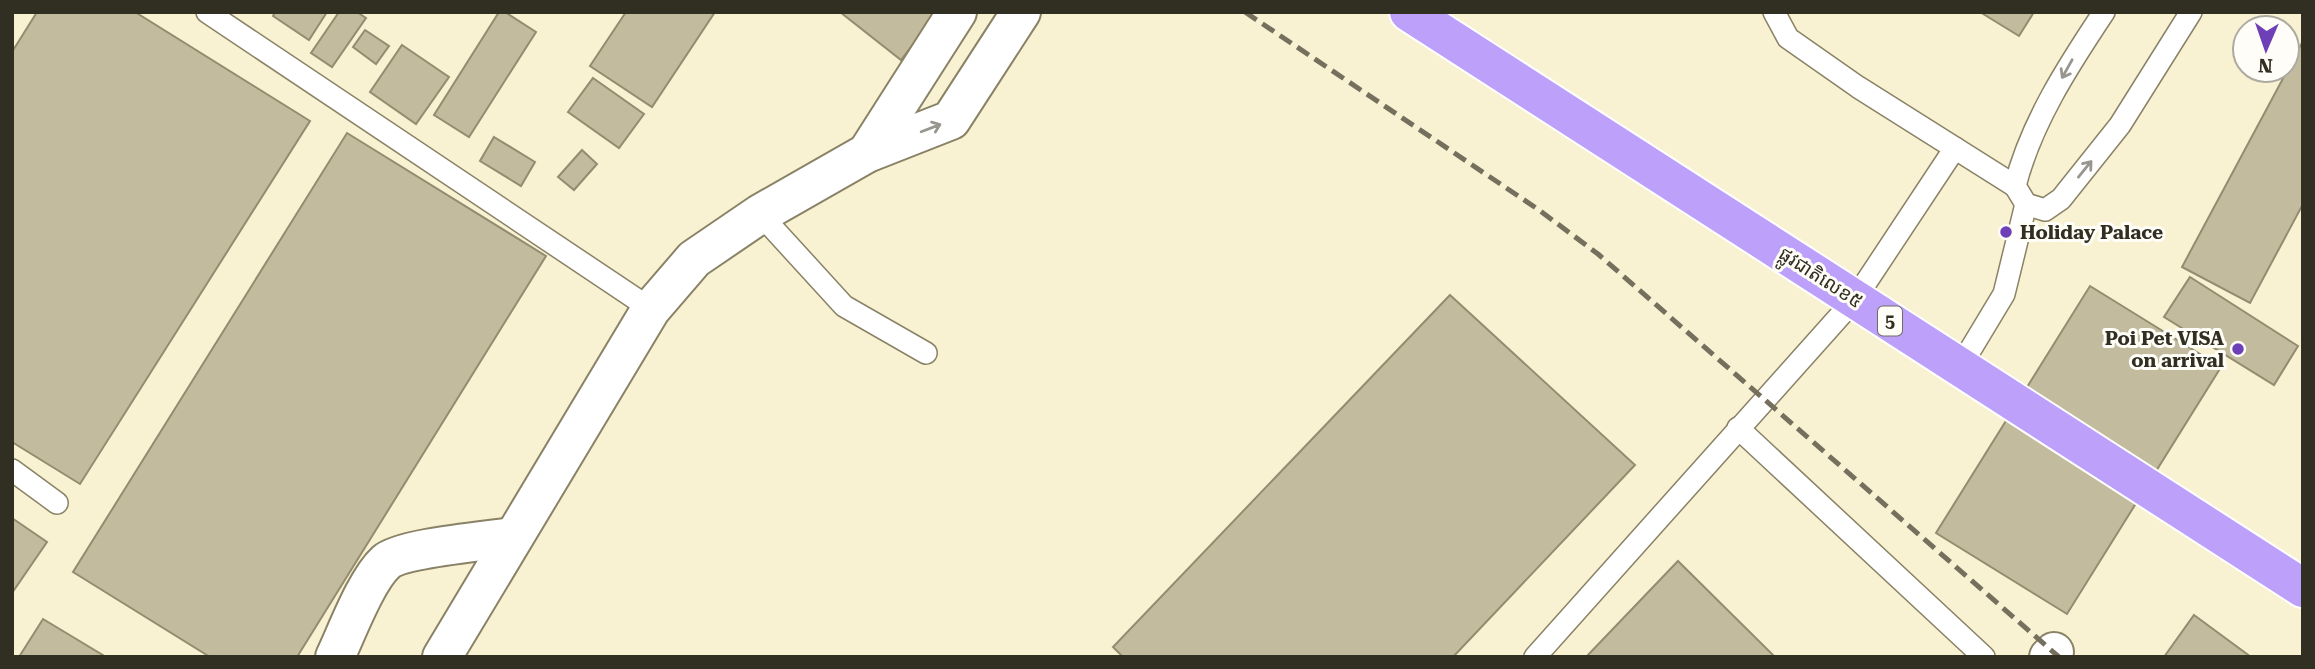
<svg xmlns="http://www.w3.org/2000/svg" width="2315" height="669" viewBox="0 0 2315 669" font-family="'Roboto Serif','Noto Sans Khmer',serif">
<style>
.building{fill:#c3bb9e;stroke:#938c70;stroke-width:2}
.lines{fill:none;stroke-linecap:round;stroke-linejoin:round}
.service-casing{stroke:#898266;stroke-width:24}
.minor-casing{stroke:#898266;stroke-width:42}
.tertiary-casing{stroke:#898266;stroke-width:42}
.trunk-casing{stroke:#fff;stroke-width:42}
.service{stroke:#fff;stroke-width:21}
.minor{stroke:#fff;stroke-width:38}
.tertiary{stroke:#fff;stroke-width:38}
.trunk{stroke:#bca0fa;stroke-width:38}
.rail{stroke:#74705d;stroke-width:5;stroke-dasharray:14 7;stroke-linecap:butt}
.oneway{stroke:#989690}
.poi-dot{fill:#6e40b8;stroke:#fffdf7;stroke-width:2.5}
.labels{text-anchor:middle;stroke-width:6;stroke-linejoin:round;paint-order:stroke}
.shield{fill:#fffdf7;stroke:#6f6c62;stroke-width:2}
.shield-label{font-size:18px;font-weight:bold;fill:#312e22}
.poi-label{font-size:19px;font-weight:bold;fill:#312e22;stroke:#fffdf7;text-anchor:start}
.street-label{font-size:19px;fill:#312e22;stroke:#fffdf7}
</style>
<rect width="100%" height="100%" fill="#f8f1d2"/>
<g class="building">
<polygon points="37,12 135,12 310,121 80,484 12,442 12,52"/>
<polygon points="275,12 327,12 309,40 273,16"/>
<polygon points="339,12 357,12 366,18 332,67 311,53"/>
<polygon points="499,12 505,12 536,32 469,137 434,115"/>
<polygon points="626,12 715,12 652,107 590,66"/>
<polygon points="840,12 938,12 901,60"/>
<polygon points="1980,12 2034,12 2019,36"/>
<polygon points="365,30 389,46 376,64 353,47"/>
<polygon points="2303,41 2303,204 2250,303 2182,267"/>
<polygon points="402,45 449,77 416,124 370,92"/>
<polygon points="593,78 644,114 619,148 568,112"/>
<polygon points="347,133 546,256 297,657 210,657 73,572"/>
<polygon points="494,137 535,162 521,186 480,161"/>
<polygon points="582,150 597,164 574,190 558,177"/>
<polygon points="2190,277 2298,346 2274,385 2164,317"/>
<polygon points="2090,286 2221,367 2067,614 1936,533"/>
<polygon points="1450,295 1635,465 1453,657 1123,657 1113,647"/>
<polygon points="12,518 47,542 12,593"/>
<polygon points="1678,561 1775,657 1586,657"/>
<polygon points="2194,615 2251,657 2164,657"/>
<polygon points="43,619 106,657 19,657"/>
</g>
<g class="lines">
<defs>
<g id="service">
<polyline points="207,12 651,309"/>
<polyline points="1774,12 1788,38 1858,87 2015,186"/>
<path d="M2104,12c-36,54 -73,111 -89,174l11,18 19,6 16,-11 59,-74 71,-113"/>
<polyline points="760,214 844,306 926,353"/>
<polyline points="1960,367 2004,294 2026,204"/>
<polyline points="1738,428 1984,657"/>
<polyline points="12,470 57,503"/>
<polyline points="1535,657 1855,299 1955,148"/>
</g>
<g id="minor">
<polyline points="867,153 957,12"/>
<path d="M335,657c12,-25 31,-77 51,-95 16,-14 101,-21 126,-25"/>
<polyline points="442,657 651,309 694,259 760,214 867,153 951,120 1021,12"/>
</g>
<polyline id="tertiary" points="2049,657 2054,652"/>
<polyline id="trunk" points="1409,12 2303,588"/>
</defs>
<use href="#service" class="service-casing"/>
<use href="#minor" class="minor-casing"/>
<use href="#tertiary" class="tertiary-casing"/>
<use href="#trunk" class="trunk-casing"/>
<use href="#service" class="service"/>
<use href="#minor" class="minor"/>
<use href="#tertiary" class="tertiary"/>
<use href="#trunk" class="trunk"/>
<polyline class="rail" points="1245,12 1539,210 1598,254 2059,657"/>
</g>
<defs><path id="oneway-shaft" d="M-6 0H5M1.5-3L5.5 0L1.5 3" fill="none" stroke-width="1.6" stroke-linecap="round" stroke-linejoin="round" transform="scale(1.75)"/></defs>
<g class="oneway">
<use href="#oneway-shaft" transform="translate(2067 69) rotate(119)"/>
<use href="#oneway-shaft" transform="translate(931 128) rotate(-21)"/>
<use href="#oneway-shaft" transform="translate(2085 169) rotate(-51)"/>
</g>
<g class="poi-dot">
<circle cx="2006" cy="232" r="7"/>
<circle cx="2238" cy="349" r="7"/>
</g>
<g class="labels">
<rect class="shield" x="1878" y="306.5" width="24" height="29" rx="5"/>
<g class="shield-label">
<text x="1890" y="327">5</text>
</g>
<g class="poi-label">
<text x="2020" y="239">Holiday Palace</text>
<text x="2224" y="345" text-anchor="end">Poi Pet VISA<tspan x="2224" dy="22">on arrival</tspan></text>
</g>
<g class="street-label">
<text transform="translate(1821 277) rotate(33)" y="7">ផ្លូវជាតិលេខ៥</text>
</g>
</g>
<rect width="2315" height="669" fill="none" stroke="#312e22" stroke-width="28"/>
<g transform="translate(2266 49) rotate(182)"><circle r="33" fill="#fffdf7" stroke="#adaaa2" stroke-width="2"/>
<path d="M0-5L12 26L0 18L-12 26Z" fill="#6e40b8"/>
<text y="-10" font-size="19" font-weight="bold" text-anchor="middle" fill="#312e22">N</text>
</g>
</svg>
